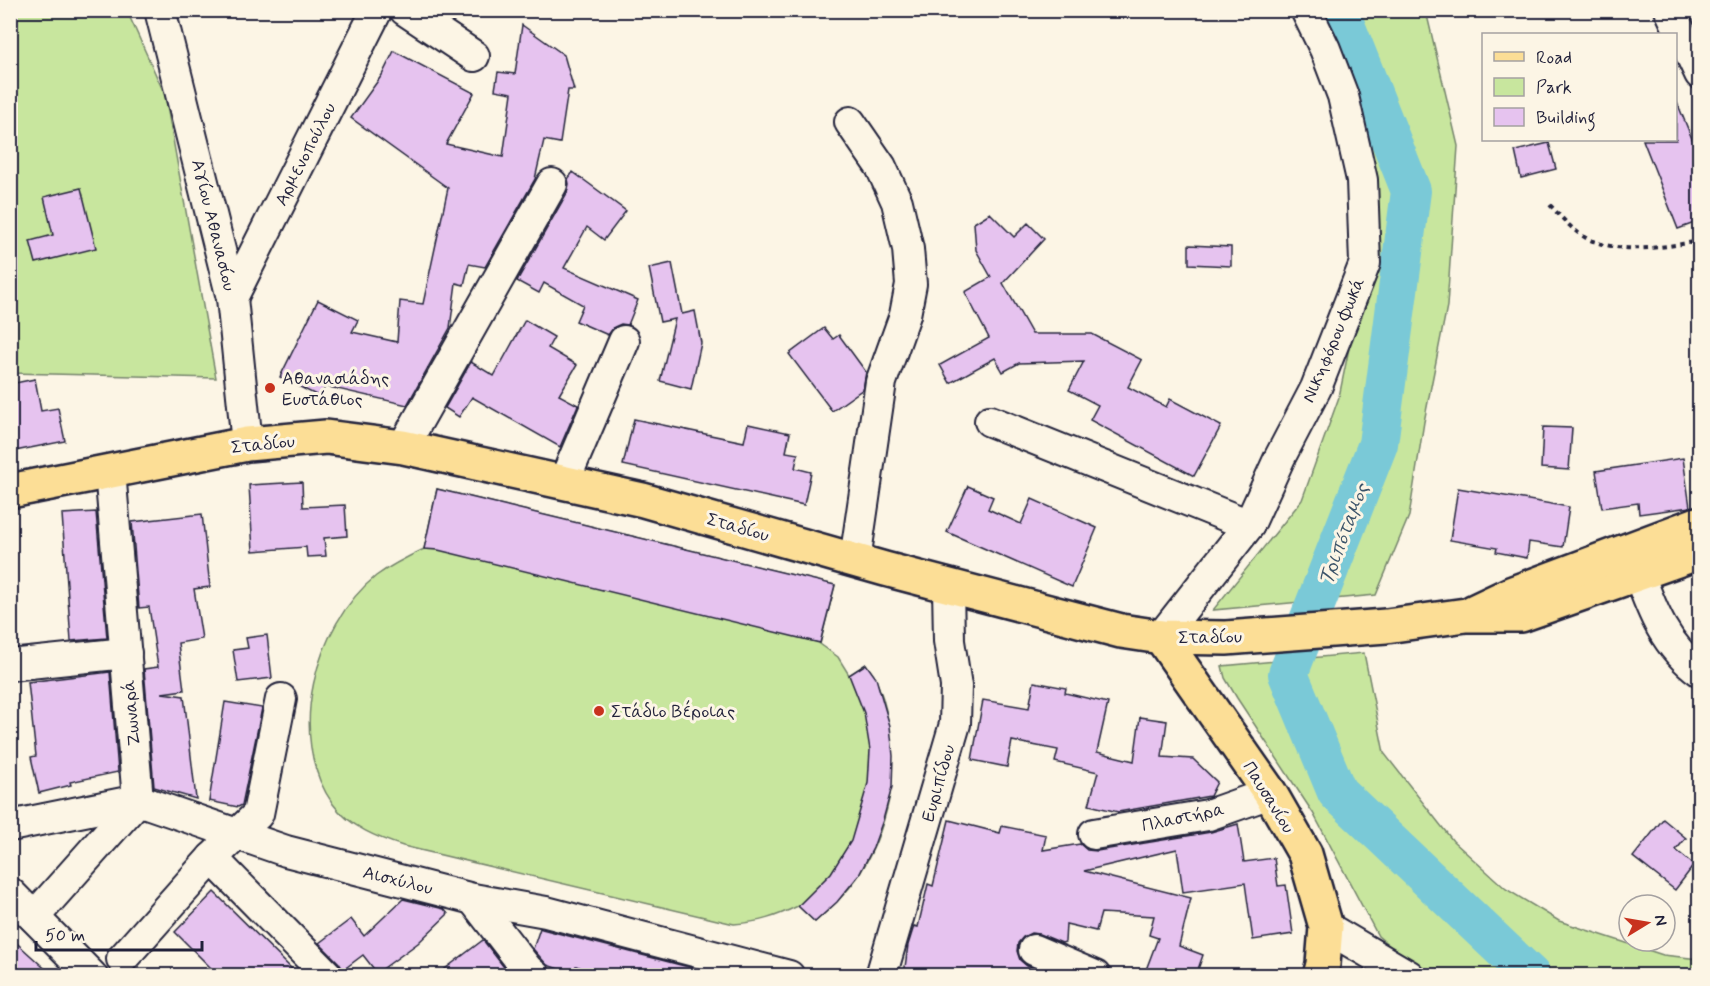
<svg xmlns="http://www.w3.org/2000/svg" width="1710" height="986" viewBox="0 0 1710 986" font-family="Mynerve,sans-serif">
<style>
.green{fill:#c8e69e;stroke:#75846c;stroke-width:1.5}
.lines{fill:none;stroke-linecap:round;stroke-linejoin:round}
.river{stroke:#7ac9d7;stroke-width:40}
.building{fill:#e6c3ef;stroke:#22223b;stroke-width:1.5}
.minor-casing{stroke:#22223b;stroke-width:34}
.major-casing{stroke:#22223b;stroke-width:38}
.path{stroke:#22223b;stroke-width:4;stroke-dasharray:4.5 4.5;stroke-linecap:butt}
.minor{stroke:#fcf5e5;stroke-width:30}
.major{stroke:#fcde96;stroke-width:33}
.poi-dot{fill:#c8321e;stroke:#fcf5e5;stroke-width:2}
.labels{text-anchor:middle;stroke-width:6;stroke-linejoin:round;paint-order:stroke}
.street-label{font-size:18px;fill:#22223b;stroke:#fcf5e5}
.poi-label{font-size:18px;fill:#22223b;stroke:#fcf5e5;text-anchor:start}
.water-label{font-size:20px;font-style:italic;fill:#3c546a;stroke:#fcf5e5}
</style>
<rect width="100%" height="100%" fill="#fcf5e5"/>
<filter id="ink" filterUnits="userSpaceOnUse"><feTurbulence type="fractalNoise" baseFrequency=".0167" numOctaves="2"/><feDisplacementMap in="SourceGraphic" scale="12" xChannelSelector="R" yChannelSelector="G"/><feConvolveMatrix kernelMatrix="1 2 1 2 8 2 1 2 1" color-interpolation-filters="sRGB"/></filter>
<g filter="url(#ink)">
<g class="green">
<polygon points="11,11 127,11 165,95 216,378 11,373"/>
<polygon points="1302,11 1426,11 1458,146 1447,306 1424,422 1409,516 1376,595 1213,610 1302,500 1339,397 1353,329 1351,112"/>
<path d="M437,489l398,96 -15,59 18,13 11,18 17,-11c21,29 24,62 25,97 0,9 2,19 0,27 -4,29 -16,62 -32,87 -12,18 -28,33 -44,47l-17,-16c-23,11 -38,16 -64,18l-331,-78c-25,-8 -53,-19 -70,-42 -48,-67 -18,-179 43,-228 15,-11 31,-19 48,-27z"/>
<polygon points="1364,653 1384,753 1453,841 1506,889 1559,921 1663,955 1699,959 1699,975 1424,975 1378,936 1313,813 1237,698 1225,678 1222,666"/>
</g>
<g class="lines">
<polyline class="river" points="1339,10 1411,191 1378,444 1288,674 1337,792 1531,976"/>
</g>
<g class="building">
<polygon points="522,25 564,55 574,90 568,90 560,143 544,140 535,179 485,267 469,264 464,285 456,283 450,328 407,405 325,386 320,397 280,377 318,300 358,320 352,332 397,342 400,301 423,304 448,188 351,118 382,75 394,51 474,93 446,144 503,157 512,93 495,90 498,72 515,74"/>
<polygon points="1676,100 1700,158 1700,221 1678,229 1643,140 1676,140"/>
<polygon points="1549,143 1556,169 1521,178 1515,151"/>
<polygon points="573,172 626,211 604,240 587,227 564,268 638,300 628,325 621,324 614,327 608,335 576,321 583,305 544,283 539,293 517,281 567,193 569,184 568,179"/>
<polygon points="81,188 96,248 36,263 30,241 53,235 44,197"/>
<polygon points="990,213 1014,237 1028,223 1044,239 1003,283 1032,334 1092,334 1142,360 1128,387 1166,407 1170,399 1221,426 1194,476 1090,420 1098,405 1069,390 1084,361 1019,363 1003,372 995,358 950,383 940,365 989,338 965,292 991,277 976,250 974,223"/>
<polygon points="1189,245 1231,247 1231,266 1189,264"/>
<polygon points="672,263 682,314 695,311 701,343 691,389 660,381 675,319 660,322 649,268"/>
<polygon points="525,320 554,337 548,348 577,365 559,395 578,405 560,447 472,397 459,417 445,408 471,362 494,376"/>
<polygon points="824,328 833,339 839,335 866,372 863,389 832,411 789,354"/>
<polygon points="35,379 41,411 58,408 65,441 10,452 10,384"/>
<polygon points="634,419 744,442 748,424 790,433 786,452 798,454 795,468 811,472 804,505 623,465"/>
<polygon points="1543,427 1572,428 1569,470 1541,468"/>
<polygon points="1683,458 1690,507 1639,514 1638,503 1602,508 1596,471"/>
<polygon points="302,482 303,507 345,505 347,536 324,538 326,556 307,557 306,547 253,551 249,485"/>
<polygon points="968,486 993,497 988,509 1021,524 1032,499 1097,528 1072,587 947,532"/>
<polygon points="1458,488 1569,507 1563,547 1529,542 1527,558 1496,552 1497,548 1450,540"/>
<polygon points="437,489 835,585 820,643 438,550 424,549"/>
<polygon points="96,512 107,638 71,641 62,514"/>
<polygon points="202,514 210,587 194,589 202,639 178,643 184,690 162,693 184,696 196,799 154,787 144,669 158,667 149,607 139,608 132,522"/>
<polygon points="267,635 272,678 238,682 233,650 248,648 246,638"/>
<polygon points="866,664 876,678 890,726 893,756 892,787 883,820 873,848 859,875 837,902 815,922 798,906 831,873 851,841 868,783 870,750 864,713 849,675"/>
<polygon points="110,672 118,772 70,782 71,785 39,793 31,757 36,756 28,682"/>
<polygon points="1034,682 1066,688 1065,693 1108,703 1097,752 1134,761 1140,717 1167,721 1162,757 1193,759 1217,782 1210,796 1118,812 1089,805 1098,772 1055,762 1058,750 1012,741 1007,767 972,760 983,700 1029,708"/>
<polygon points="225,702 262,708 242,805 238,807 209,801"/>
<polygon points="1663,819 1686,838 1676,850 1694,865 1675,890 1633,857"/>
<polygon points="949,820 1000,833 1002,826 1046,835 1043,850 1080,844 1087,850 1097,851 1211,832 1238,824 1244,862 1274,858 1278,886 1286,885 1293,934 1253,940 1245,883 1183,892 1177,849 1084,871 1191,898 1179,946 1203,955 1196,975 1144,975 1158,938 1149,935 1154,916 1101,913 1096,931 1066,924 1065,942 1062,943 1040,934 1031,933 1023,937 1018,943 1017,951 1020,960 1027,966 1050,975 904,975 908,945 914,926 918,927 928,884 933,886"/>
<polygon points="214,892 298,975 218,975 175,932"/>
<polygon points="403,899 444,909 448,914 418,943 377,973 363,955 343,970 339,963 319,943 351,919 364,936"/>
<polygon points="540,928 542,929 719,975 602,975 576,966 573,974 547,965 533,949"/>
<polygon points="10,937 52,975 10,975"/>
<polygon points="483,940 510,975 437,975"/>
</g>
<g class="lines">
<defs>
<g id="minor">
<polyline points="160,10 232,298 247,444"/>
<polyline points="405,10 474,56"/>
<polyline points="1670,10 1700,74"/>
<polyline points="850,122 881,167 897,202 908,249 911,284 905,315 881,382 855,560"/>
<polyline points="232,298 377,10"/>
<polyline points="990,421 1249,525"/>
<polyline points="403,447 552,184"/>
<polyline points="564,482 624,341"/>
<path d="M1639,574c13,37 27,73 61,97"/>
<polyline points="1161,637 1249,525 1280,457 1316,388 1365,263 1362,180 1343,96 1325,49 1306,10"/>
<polyline points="10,665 126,653"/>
<polyline points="10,826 138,800 286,851 473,899 546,912 789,976"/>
<polyline points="1094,834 1208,815 1270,793"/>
<polyline points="212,858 327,975"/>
<polyline points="10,893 92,976"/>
<polyline points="473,899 527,969 535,976"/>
<polyline points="34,917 138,800 110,471"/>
<polyline points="1326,927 1409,976"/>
<polyline points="1034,950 1095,976"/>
<polyline points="122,959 212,858 258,814 281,699"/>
<polyline points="881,976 955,724 956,686 949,641 948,586"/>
</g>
<g id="major">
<polyline points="10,491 247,444 326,437 403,447 643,500 885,569 1121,631 1161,637 1226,638 1386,626 1466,615 1521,615 1700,552"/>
<polyline points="1473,612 1513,593 1700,523"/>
<polyline points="1161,637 1270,793 1305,854 1326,927 1323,964 1320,976"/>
</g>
</defs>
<use href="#minor" class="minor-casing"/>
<use href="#major" class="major-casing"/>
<path class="path" d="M1550,205c12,13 26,30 43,36 34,13 71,6 107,0"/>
<use href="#minor" class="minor"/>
<use href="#major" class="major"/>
</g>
</g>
<g class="poi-dot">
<circle cx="270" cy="388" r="6"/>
<circle cx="599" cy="711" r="6"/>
</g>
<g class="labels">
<g class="street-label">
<text transform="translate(305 154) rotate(-63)" y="6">Αρμενοπούλου</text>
<text transform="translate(214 225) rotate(76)" y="6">Αγίου Αθανασίου</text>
<text transform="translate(1333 340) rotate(-67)" y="6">Νικηφόρου Φωκά</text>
<text transform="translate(263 444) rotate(-6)" y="6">Σταδίου</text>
<text transform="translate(738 527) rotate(16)" y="6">Σταδίου</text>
<text transform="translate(1210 637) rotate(-1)" y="6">Σταδίου</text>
<text transform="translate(131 713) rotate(-95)" y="6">Ζωναρά</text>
<text transform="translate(938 783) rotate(-74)" y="6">Ευριπίδου</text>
<text transform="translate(1269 797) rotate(58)" y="6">Παυσανίου</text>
<text transform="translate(1183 817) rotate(-12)" y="6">Πλαστήρα</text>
<text transform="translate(398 880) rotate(14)" y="6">Αισχύλου</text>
</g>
<g class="poi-label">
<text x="282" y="384">Αθανασιάδης<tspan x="282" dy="21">Ευστάθιος</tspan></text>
<text x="611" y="717">Στάδιο Βέροιας</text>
</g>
<g class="water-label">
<text transform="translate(1343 534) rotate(-69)" y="7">Τριπόταμος</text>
</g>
</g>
<rect width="1710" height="986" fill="none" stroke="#fcf5e5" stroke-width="36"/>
<rect x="18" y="18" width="1674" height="950" fill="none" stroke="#22223b" stroke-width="2" filter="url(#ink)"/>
<rect x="1482" y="33" width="195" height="108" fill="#fcf5e5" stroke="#a5a1a1" stroke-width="1.5"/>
<rect x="1494" y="52" width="30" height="9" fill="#fcde96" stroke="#a5a1a1" stroke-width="1.5"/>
<text x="1536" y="63" font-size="18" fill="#22223b">Road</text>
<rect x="1494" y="78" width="30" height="18" fill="#c8e69e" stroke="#a5a1a1" stroke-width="1.5"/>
<text x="1536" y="93" font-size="18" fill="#22223b">Park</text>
<rect x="1494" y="108" width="30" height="18" fill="#e6c3ef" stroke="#a5a1a1" stroke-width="1.5"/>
<text x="1536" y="123" font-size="18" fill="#22223b">Building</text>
<g transform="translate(1647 923) rotate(79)"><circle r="28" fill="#fcf5e5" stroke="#a5a1a1" stroke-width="1.5"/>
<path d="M0-4.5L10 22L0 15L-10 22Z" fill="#c8321e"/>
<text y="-9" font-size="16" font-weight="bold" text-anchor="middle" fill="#22223b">N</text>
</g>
<path d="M36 941v9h166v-9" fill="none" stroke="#22223b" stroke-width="3"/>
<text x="45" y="941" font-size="18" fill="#22223b" stroke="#fcf5e5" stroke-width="4.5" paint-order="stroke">50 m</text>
</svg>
